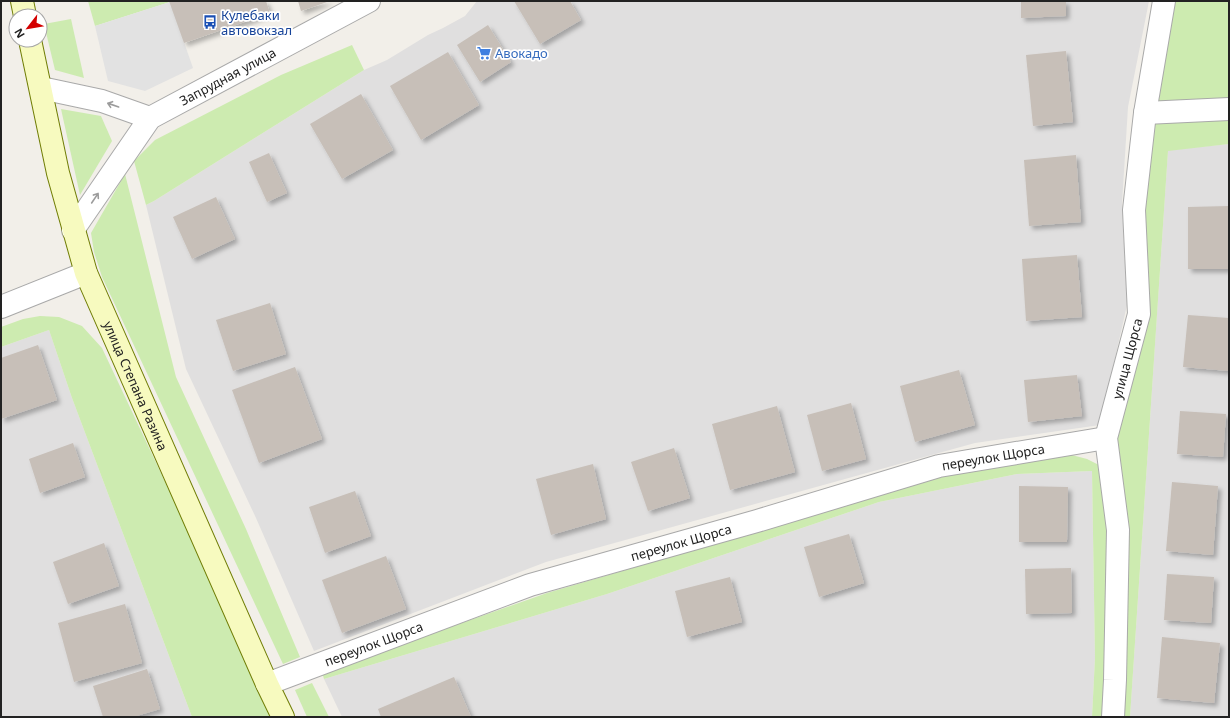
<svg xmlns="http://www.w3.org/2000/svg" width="1230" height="718" viewBox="0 0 1230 718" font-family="'Noto Sans',sans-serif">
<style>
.residential{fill:#e0dfdf}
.grass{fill:#cdebb0}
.parking{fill:#e2e2e2}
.building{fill:#c7bfb8;filter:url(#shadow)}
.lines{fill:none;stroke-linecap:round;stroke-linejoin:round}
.minor-casing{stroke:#a9a9a9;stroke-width:24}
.tertiary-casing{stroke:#a9a9a9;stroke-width:24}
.secondary-casing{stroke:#707d05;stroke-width:24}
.minor{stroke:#fff;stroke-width:22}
.tertiary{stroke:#fff;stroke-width:22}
.secondary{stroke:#f7fabf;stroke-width:22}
.oneway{stroke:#9c9c9c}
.labels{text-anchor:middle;stroke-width:3.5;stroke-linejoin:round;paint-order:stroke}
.transit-label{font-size:13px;fill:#164399;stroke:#fff;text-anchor:start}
.shop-label{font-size:13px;fill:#366cbe;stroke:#fff;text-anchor:start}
.street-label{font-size:13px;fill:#222;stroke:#fff}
</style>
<defs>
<filter id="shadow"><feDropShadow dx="3.5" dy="3.5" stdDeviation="2" flood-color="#0004"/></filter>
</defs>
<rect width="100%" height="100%" fill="#f2efe9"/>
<g class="residential">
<polygon points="477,1 1149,1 1128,107 1122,203 1127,305 1100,425 975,443 546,562 314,651 256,518 186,369 146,205 154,201 364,70 387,60 428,35 443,28 465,16"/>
<polygon points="1229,144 1229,717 1130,717 1168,150"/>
<polygon points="49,330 72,398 192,717 1,717 1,347"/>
<polygon points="1092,471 1095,658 1092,717 342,717 324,679 607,594 879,502 1017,474"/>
</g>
<g class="grass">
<polygon points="88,1 169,1 170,2 95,26"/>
<polygon points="1173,1 1229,1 1229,100 1156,103"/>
<polygon points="71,19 84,78 55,70 44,24"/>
<polygon points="352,45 364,70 154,201 146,205 134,161 155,140 281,75"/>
<polygon points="61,109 101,116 112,141 80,195"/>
<polygon points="1229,118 1229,144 1168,151 1130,717 1121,717 1115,440 1153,121"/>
<polygon points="125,174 176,377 246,529 300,657 283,664 102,277 94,252 91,233"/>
<polygon points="40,316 59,317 82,326 102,348 276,717 192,717 72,398 49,330 1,347 1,327 23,319"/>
<polygon points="1064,453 1087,459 1101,466 1108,533 1105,686 1102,717 1092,717 1095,658 1092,471 1017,474 879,502 607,594 324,679 322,672 547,593 762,530 940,476"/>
<polygon points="312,683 329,717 307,717 295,690"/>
</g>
<polygon class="parking" points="170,2 193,68 145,91 108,81 95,26"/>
<g class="building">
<polygon points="169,1 266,1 270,13 184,43"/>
<polygon points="298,1 330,1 301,11"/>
<polygon points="514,1 570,1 581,20 540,44"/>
<polygon points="1021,1 1066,1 1066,16 1021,18"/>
<polygon points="488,25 511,62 480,82 457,45"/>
<polygon points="1066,51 1073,122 1033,126 1026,55"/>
<polygon points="448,52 479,105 421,140 390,86"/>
<polygon points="361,94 393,150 342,179 310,124"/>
<polygon points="269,153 287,193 267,202 249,162"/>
<polygon points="1076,155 1081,222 1029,226 1024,160"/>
<polygon points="216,197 235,239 192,259 173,217"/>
<polygon points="1229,206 1229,269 1188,269 1188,207"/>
<polygon points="1077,255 1082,317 1026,321 1022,259"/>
<polygon points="270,303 286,354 233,371 216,320"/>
<polygon points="1188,315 1229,318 1229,371 1183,367"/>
<polygon points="38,345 57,400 1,419 1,358"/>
<polygon points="295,367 322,439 259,463 232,390"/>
<polygon points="959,370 975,425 915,442 900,386"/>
<polygon points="1077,375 1082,416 1028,422 1024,380"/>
<polygon points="851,403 866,459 822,471 807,415"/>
<polygon points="777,406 795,472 730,490 712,424"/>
<polygon points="1180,411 1226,414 1223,457 1177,454"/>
<polygon points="73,443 85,477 40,493 29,459"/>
<polygon points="674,448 690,498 648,511 631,462"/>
<polygon points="593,464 606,519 551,535 536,479"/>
<polygon points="1172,482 1218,486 1213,555 1166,551"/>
<polygon points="1019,486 1068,487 1067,542 1019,542"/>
<polygon points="355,491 371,536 325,553 309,507"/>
<polygon points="849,534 864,583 819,597 804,547"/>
<polygon points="104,543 119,586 68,604 53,562"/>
<polygon points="386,556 406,609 342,633 322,580"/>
<polygon points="1071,568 1072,613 1026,614 1025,569"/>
<polygon points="1167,574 1214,577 1211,623 1164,620"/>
<polygon points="730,577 742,622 687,637 675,591"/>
<polygon points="125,604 142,663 74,682 58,623"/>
<polygon points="1162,637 1220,643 1214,703 1157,698"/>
<polygon points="147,669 160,709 133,717 103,717 93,686"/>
<polygon points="454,677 471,717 381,717 378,709"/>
</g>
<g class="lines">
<defs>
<g id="minor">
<polyline points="41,88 102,101 150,118"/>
<polyline points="1145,113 1229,109"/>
<path id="s1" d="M73,230l77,-112 219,-117"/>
<path id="s2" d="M267,684l263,-99 227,-64 182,-55 167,-28"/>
<path id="s3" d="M1113,717l2,-37 3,-150 -12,-92 33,-124 -5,-104 11,-97 19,-112"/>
</g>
<polyline id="tertiary" points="1,307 86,273"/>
<g id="secondary">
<polyline points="22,1 25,16"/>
<path id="s4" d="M30,40l28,133 28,100 181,411 16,33"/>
</g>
</defs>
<use href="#minor" class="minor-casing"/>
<use href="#tertiary" class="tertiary-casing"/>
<use href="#secondary" class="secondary-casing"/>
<use href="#minor" class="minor"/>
<use href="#tertiary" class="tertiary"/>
<use href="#secondary" class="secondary"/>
</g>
<defs><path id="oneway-shaft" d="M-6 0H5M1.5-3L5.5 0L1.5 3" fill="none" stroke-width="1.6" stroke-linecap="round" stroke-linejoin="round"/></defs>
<g class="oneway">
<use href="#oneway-shaft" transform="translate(113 105) rotate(-161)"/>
<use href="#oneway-shaft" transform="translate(95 198) rotate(-56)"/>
</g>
<defs>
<symbol id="bus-bare" viewBox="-9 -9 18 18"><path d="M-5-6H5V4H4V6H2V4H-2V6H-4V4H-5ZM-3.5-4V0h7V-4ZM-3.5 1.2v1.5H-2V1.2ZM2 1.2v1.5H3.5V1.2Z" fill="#1a4fb4" stroke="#fff" stroke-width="2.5" paint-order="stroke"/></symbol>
<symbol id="supermarket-bare" viewBox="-9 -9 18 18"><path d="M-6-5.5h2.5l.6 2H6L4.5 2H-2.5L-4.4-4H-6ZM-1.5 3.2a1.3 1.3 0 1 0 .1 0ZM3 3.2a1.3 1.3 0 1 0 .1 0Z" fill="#3f7fe0" stroke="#fff" stroke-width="2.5" paint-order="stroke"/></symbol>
</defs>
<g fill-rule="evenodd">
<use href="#bus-bare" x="200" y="12" width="20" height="20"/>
<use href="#supermarket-bare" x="474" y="43" width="20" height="20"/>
</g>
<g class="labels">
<g class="transit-label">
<text x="221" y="20">Кулебаки<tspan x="221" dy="15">автовокзал</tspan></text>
</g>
<g class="shop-label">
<text x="495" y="58">Авокадо</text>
</g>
<g class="street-label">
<text dy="5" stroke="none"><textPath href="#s1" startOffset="224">Запрудная улица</textPath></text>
<text dy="5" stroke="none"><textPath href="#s3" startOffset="362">улица Щорса</textPath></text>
<text dy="5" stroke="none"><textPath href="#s4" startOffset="363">улица Степана Разина</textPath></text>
<text dy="5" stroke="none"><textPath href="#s2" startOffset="762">переулок Щорса</textPath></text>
<text dy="5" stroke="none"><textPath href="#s2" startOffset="438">переулок Щорса</textPath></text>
<text dy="5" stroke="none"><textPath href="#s2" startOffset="114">переулок Щорса</textPath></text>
</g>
</g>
<rect width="1230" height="718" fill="none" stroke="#222222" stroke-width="4"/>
<g transform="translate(28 28) rotate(239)"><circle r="19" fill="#ffffff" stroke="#a7a7a7"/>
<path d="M0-3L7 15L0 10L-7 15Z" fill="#d40000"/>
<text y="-6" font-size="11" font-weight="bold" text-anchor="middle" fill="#222222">N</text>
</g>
</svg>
